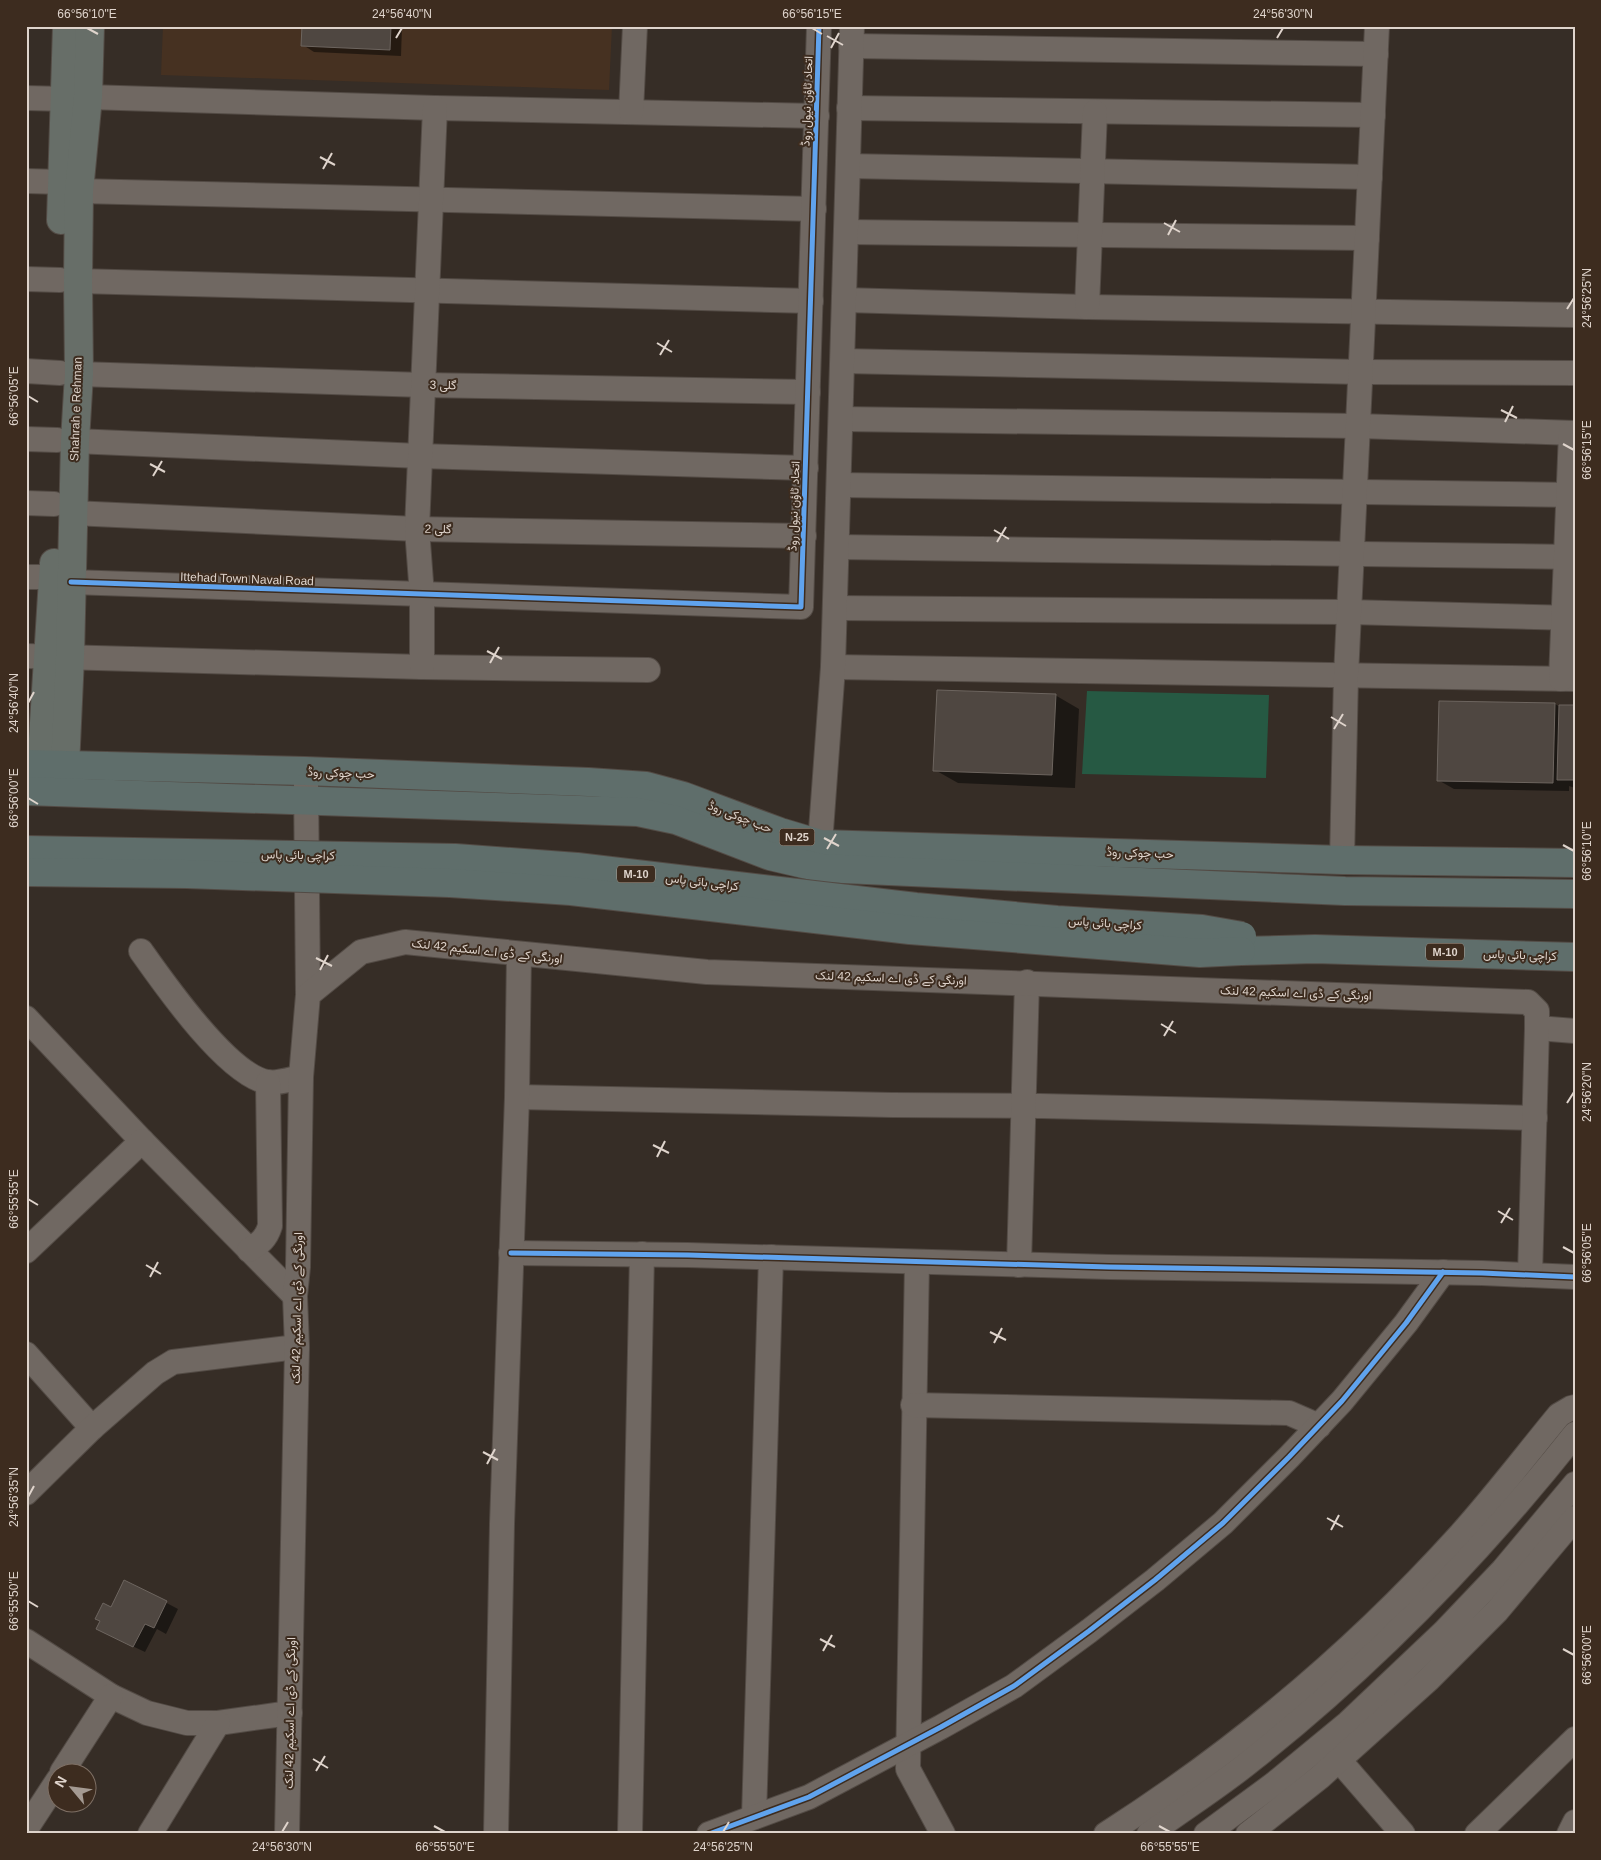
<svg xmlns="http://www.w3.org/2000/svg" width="1601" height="1860" viewBox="0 0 1601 1860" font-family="Arial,Vazirmatn,sans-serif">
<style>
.built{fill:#463121}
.green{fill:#265943}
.shadow{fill:#0007}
.building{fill:#4f4741;stroke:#6d655f}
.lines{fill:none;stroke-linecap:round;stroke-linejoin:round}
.minor-casing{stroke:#534b45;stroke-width:26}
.major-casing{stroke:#534b45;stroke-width:30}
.highway-casing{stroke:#534b45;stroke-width:30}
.minor{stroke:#706862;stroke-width:24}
.major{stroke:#676e68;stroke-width:28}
.highway{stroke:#5f6e6b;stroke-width:28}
.highway-bridge-casing{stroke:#534b45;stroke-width:30;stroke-linecap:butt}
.highway-bridge{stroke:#5f6e6b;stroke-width:28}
.cycleway-casing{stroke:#3d2c1f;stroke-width:8}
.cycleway{stroke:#60a3ed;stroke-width:5}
.ticks{fill:none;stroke:#dfd4cc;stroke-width:2}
.labels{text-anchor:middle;stroke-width:4;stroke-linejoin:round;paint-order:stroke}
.shield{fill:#3d2c1f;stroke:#aea298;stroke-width:1}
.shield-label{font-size:11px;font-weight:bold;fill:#dfd4cc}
.street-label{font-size:12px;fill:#dfd4cc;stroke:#3d2c1f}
.neatline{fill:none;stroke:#dfd4cc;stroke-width:2}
.ticks-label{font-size:12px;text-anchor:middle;fill:#dfd4cc}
</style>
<rect width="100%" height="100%" fill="#362d26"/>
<polygon class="built" points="163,26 612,26 609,90 161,75"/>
<polygon class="green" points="1087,691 1269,695 1266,778 1082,774"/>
<g class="shadow">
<polygon points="303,26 402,26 401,56 314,52 303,45"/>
<polygon points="1055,695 1079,709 1075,788 958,783 935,770"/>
<polygon points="1555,704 1560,707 1575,706 1575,788 1569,786 1569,791 1454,789 1438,780"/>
<polygon points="125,1581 178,1609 166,1634 157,1629 145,1652 109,1635 112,1608"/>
</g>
<g class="building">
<polygon points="302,26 391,26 390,50 301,46"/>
<polygon points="937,690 1056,694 1052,775 933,771"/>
<polygon points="1439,701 1555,703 1553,783 1437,781"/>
<polygon points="1559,705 1575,705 1575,780 1557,780"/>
<polygon points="124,1580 167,1601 154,1628 145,1624 133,1647 96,1629 100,1621 95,1619 103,1603 111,1607"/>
</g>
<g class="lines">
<defs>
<g id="minor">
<polyline points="851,46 1376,54"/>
<polyline points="88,97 435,108 817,116"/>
<polyline points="26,98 65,99"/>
<polyline points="849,108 1373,115"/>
<polyline points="631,112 635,26"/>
<polyline points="848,166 1370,177"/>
<polyline points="26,181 61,182"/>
<polyline points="79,191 814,209"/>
<polyline points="846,232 1367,238"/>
<polyline points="26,279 60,280"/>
<polyline points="78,281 811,301"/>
<polyline points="845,300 1087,307 1575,315"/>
<polyline points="1087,307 1095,112"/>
<polyline points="843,361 1361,372 1575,373"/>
<polyline points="26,371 60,373"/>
<polyline points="79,374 423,385 808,392"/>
<polyline points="841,419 1358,426 1575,433"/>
<polyline points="26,439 57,440"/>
<polyline points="75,441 420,456 806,468"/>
<polyline points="839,485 1575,495"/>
<polyline points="26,503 54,504"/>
<polyline points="73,513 417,529 804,536"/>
<polyline points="837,547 1575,557"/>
<polyline points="26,577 54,577"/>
<polyline points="71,582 801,607 819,26"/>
<polyline points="835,608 1349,612 1575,618"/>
<polyline points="26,656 422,667 648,670"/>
<polyline points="422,667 422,595 417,529 435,108"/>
<polyline points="833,667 1575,679"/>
<polyline points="1561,679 1571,433"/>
<polyline points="306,782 308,995"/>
<polyline points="1342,860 1346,676 1377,26"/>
<polyline points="820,861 820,844 833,667 852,26"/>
<path d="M141,951c24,34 86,123 126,131 10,2 24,-3 34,-5"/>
<polyline points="26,1018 142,1141 295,1296"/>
<polyline points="1537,1028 1575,1031"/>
<polyline points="517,1097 892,1105 1041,1106 1535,1118"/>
<path d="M249,1250c11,-7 17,-11 21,-24l-2,-144"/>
<polyline points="26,1251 142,1141"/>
<polyline points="511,1253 688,1255 1109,1267 1482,1273 1575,1277"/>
<polyline points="917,1262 908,1769 943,1834"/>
<polyline points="1019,1265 1027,982"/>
<polyline points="26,1354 92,1428"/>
<polyline points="913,1405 1289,1413 1319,1426"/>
<polyline points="26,1493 92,1428 155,1373 173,1362 297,1347"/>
<polyline points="26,1641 111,1696 147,1713 187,1723 218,1723 290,1713"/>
<polyline points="1339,1760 1403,1834"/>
<polyline points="62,1772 111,1696"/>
<polyline points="754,1817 771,1257"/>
<polyline points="26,1829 58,1780"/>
<polyline points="150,1834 218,1723"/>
<polyline points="287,1834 297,1347 295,1296 298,1267 301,1077 308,995 361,952 405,942 707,972 1528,1002 1537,1011 1537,1028 1530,1275"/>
<polyline points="496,1834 502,1524 517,1097 519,954"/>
<polyline points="630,1834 642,1254"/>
<polyline points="709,1834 809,1797 941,1727 1014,1686 1089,1631 1155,1580 1223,1523 1289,1457 1342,1401 1406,1323 1443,1272"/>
<path d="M1106,1834c130,-83 251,-185 354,-299 35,-39 66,-80 99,-120l12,-7 4,-1"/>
<path d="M1149,1834c34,-25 71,-48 104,-75 121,-96 226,-204 322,-325"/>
<polyline points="1206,1834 1274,1784 1348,1723 1444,1632 1503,1570 1575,1484"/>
<polyline points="1248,1834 1320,1777 1429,1679 1497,1611 1575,1518"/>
<polyline points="1477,1834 1575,1739"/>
<polyline points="1569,1834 1575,1822"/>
</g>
<g id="major">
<polyline points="61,220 67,26"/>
<polyline points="40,787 54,563"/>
<polyline points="64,789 70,657 75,441 79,374 78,281 79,191 88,97 90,26"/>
</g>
<g id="highway">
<polyline points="26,764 305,771 588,782 646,786 683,796 780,832 820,844 1342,860 1575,863"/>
<polyline points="26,791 638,812 676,820 770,856 821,868 1345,891 1575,894"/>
<polyline points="1241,951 1315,949 1575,957"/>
</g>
</defs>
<use href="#minor" class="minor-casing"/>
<use href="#major" class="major-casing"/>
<use href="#highway" class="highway-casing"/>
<use href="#minor" class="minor"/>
<use href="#major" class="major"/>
<use href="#highway" class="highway"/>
<defs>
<g id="highway-bridge">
<polyline points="26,850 455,858 577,867 916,907 1057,920 1202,929 1242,936"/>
<polyline points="26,872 186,874 450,883 571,891 910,930 1200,953 1241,951"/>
</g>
</defs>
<use href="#highway-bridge" class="highway-bridge-casing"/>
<use href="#highway-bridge" class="highway-bridge"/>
<defs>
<g id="cycleway">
<polyline points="71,582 801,607 819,26"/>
<polyline points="511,1253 688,1255 1109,1267 1482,1273 1575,1277"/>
<polyline points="709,1834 809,1797 941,1727 1014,1686 1089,1631 1155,1580 1223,1523 1289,1457 1342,1401 1406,1323 1443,1272"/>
</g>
</defs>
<use href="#cycleway" class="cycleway-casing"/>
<use href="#cycleway" class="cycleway"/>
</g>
<path class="ticks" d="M87,28l11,6M812,28l10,6M827,36l16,9M396,38l6,-10M1277,38l6,-10M831,48l8,-15M320,157l15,8M323,169l9,-16M1164,223l16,9M1168,235l8,-15M1567,309l7,-11M657,343l15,9M660,355l9,-15M28,396l10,6M1501,410l16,8M1505,422l8,-16M1563,444l11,6M150,464l15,8M153,476l9,-15M994,530l15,9M997,542l9,-15M487,651l15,8M490,663l9,-16M28,703l6,-11M1331,717l15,9M1334,729l9,-15M28,798l10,6M824,838l15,8M1563,845l11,6M827,849l9,-15M316,958l16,8M320,970l8,-15M1161,1024l15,9M1164,1036l9,-15M1567,1103l7,-11M653,1145l16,8M657,1157l8,-16M28,1199l10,6M1498,1211l15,9M1501,1223l9,-15M1563,1247l11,6M146,1265l15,9M150,1277l8,-15M990,1332l16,8M994,1343l8,-15M483,1452l15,8M487,1464l8,-15M28,1497l6,-11M1327,1518l16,9M1331,1530l8,-15M28,1601l10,6M820,1639l15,8M1563,1649l11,6M823,1651l9,-16M313,1759l15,9M316,1771l9,-15M434,1826l11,6M1159,1826l11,6M282,1832l6,-10M723,1832l6,-10"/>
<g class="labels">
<g class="shield">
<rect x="779.5" y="828.5" width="35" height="17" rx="4"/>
<rect x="617" y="865.5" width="38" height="17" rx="4"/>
<rect x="1426" y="943.5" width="38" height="17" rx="4"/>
</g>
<g class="shield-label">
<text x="797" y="841">N-25</text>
<text x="636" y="878">M-10</text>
<text x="1445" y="956">M-10</text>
</g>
<g class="street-label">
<text transform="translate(807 101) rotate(-88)" y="4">اتحاد ٹاؤن نیول روڈ</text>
<text transform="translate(443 385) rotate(1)" y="4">گلی 3</text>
<text transform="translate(76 409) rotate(-88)" y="4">Shahrah e Rehman</text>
<text transform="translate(794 506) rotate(-88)" y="4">اتحاد ٹاؤن نیول روڈ</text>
<text transform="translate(438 529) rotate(1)" y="4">گلی 2</text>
<text transform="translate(247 579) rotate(2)" y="4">Ittehad Town Naval Road</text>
<text transform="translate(341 773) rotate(2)" y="4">حب چوکی روڈ</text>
<text transform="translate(740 817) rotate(21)" y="4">حب چوکی روڈ</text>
<text transform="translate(1140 853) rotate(2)" y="4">حب چوکی روڈ</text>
<text transform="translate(298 855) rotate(1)" y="4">کراچی بائی پاس</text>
<text transform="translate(702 882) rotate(7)" y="4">کراچی بائی پاس</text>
<text transform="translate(1105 923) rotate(4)" y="4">کراچی بائی پاس</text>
<text transform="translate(487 951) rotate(6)" y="4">اورنگی کے ڈی اے اسکیم 42 لنک</text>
<text transform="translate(1520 955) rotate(2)" y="4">کراچی بائی پاس</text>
<text transform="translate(891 978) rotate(2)" y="4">اورنگی کے ڈی اے اسکیم 42 لنک</text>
<text transform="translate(1296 993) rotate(2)" y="4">اورنگی کے ڈی اے اسکیم 42 لنک</text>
<text transform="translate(297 1308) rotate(-89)" y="4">اورنگی کے ڈی اے اسکیم 42 لنک</text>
<text transform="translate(290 1713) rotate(-89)" y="4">اورنگی کے ڈی اے اسکیم 42 لنک</text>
</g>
</g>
<rect width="1601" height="1860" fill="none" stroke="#3d2c1f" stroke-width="55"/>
<g transform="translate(72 1788) rotate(299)"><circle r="24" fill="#3d2c1f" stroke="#7e6f64"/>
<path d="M0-4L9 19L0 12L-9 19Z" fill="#a49a92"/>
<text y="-8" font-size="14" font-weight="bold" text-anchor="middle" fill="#dfd4cc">N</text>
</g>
<rect x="28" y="28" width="1546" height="1804" class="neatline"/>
<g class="ticks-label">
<text x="87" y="18">66°56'10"E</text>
<text x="402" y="18">24°56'40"N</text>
<text x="812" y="18">66°56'15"E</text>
<text x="1283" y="18">24°56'30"N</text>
<text transform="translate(1587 298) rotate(-90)" y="4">24°56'25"N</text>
<text transform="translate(14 396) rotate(-90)" y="4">66°56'05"E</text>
<text transform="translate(1587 450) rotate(-90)" y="4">66°56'15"E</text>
<text transform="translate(14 703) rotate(-90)" y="4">24°56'40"N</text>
<text transform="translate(14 798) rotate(-90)" y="4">66°56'00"E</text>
<text transform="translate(1587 851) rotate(-90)" y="4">66°56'10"E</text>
<text transform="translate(1587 1092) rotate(-90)" y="4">24°56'20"N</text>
<text transform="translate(14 1199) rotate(-90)" y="4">66°55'55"E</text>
<text transform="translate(1587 1253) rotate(-90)" y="4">66°56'05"E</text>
<text transform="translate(14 1497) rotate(-90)" y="4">24°56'35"N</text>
<text transform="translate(14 1601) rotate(-90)" y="4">66°55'50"E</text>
<text transform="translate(1587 1655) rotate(-90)" y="4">66°56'00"E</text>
<text x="282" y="1851">24°56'30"N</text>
<text x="445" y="1851">66°55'50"E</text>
<text x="723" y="1851">24°56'25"N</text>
<text x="1170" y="1851">66°55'55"E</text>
</g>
</svg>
